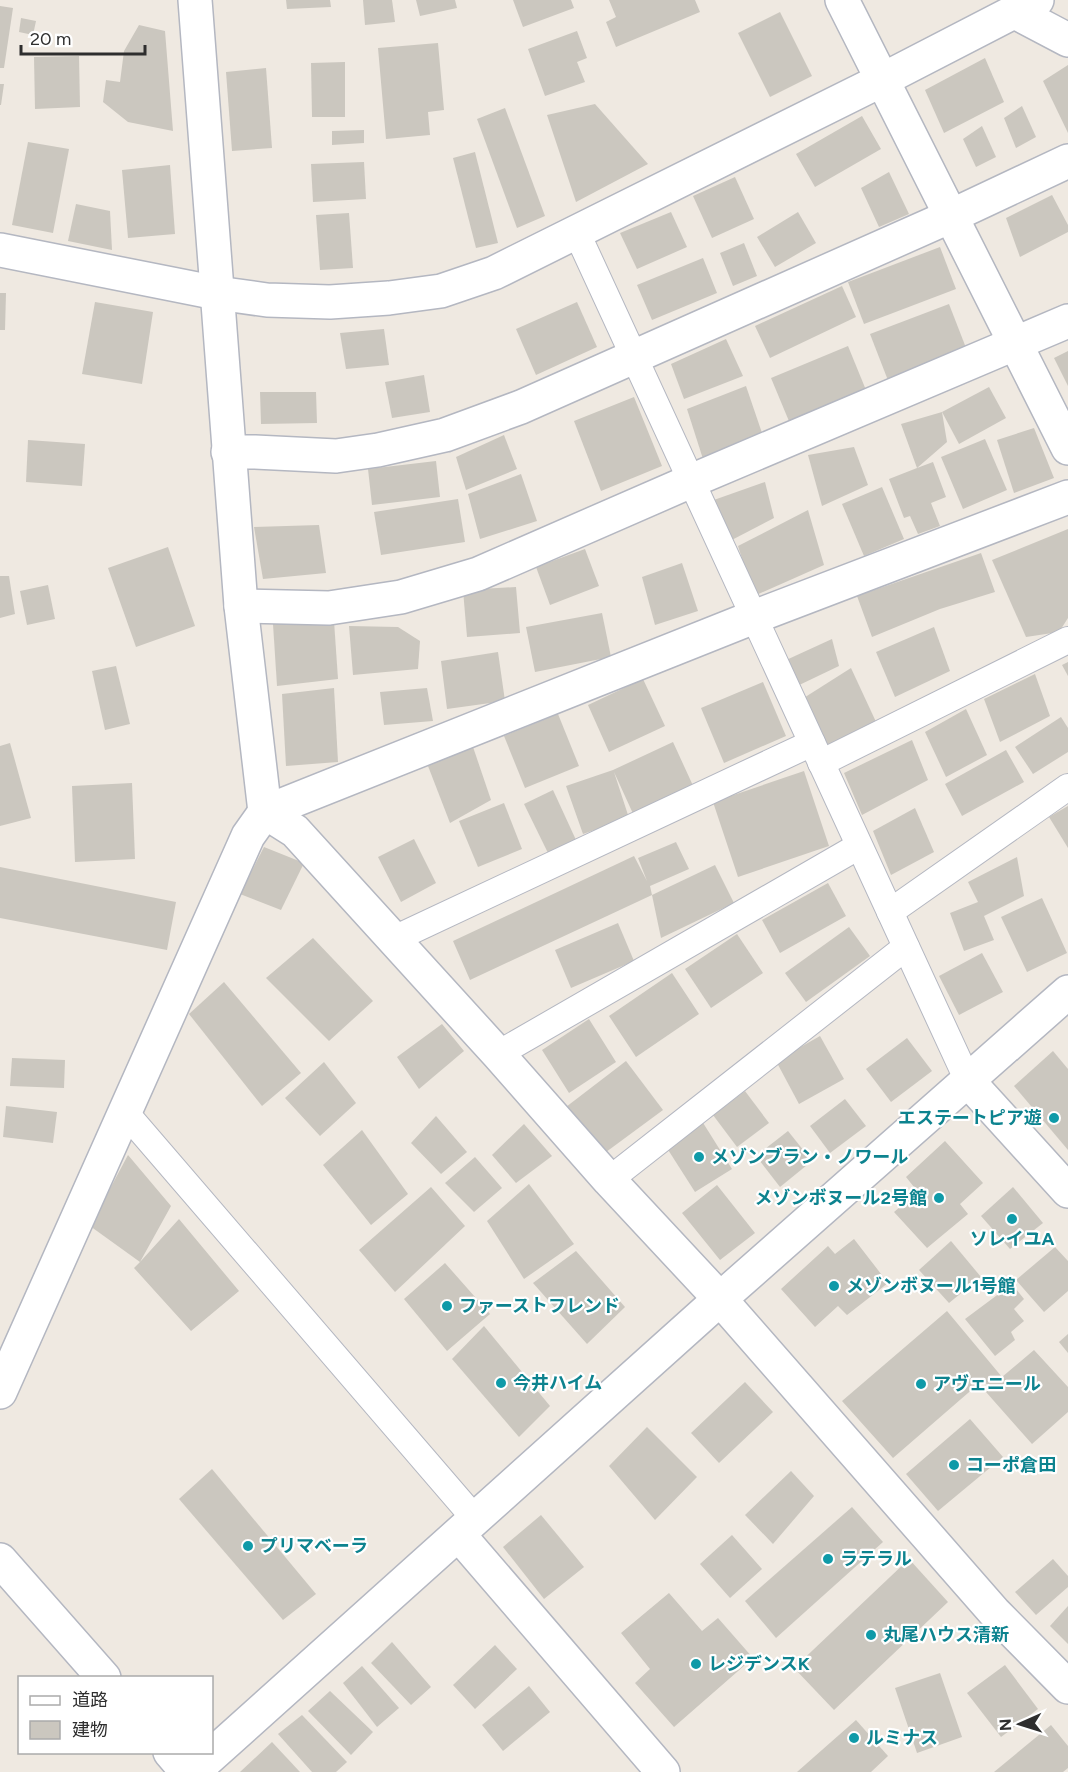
<svg xmlns="http://www.w3.org/2000/svg" width="1068" height="1772" viewBox="0 0 1068 1772" font-family="Figtree,'Noto Sans JP',sans-serif">
<style>
.building{fill:#cbc7bf}
.lines{fill:none;stroke-linecap:round;stroke-linejoin:round}
.lane-casing{stroke:#b4b7c1;stroke-width:28}
.street-casing{stroke:#b4b7c1;stroke-width:36}
.secondary-casing{stroke:#b4b7c1;stroke-width:36}
.lane{stroke:#fff;stroke-width:26}
.street{stroke:#fff;stroke-width:33}
.secondary{stroke:#fff;stroke-width:33}
.culture-dot{fill:#0f9aa8;stroke:#fff;stroke-width:2}
.labels{text-anchor:middle;stroke-width:4.5;stroke-linejoin:round;paint-order:stroke}
.culture-label{font-size:18px;font-weight:bold;fill:#0d838f;stroke:#fff;text-anchor:start}
</style>
<rect width="100%" height="100%" fill="#efe9e1"/>
<g class="building">
<polygon points="286,0 330,0 331,7 287,9"/>
<polygon points="363,0 392,0 395,22 365,25"/>
<polygon points="416,0 455,0 457,8 420,16"/>
<polygon points="513,0 571,0 574,8 523,27"/>
<polygon points="609,0 695,0 700,12 616,47 606,22 616,17"/>
<polygon points="0,6 13,8 4,68 0,68"/>
<polygon points="780,12 812,76 770,97 738,33"/>
<polygon points="21,18 36,21 33,35 19,32"/>
<polygon points="139,25 165,31 173,131 128,122 103,102 106,80 120,82 124,51"/>
<polygon points="577,31 587,58 577,62 585,82 545,96 528,49"/>
<polygon points="438,43 444,110 428,112 430,135 386,139 378,48"/>
<polygon points="79,56 80,107 35,109 34,57"/>
<polygon points="985,58 1004,102 944,133 925,90"/>
<polygon points="345,62 345,117 312,117 311,63"/>
<polygon points="1068,65 1068,133 1043,81"/>
<polygon points="266,68 272,148 232,151 226,72"/>
<polygon points="0,84 4,84 1,105 0,105"/>
<polygon points="595,104 648,164 576,202 547,115"/>
<polygon points="1022,106 1036,137 1016,148 1004,118"/>
<polygon points="505,108 545,216 517,228 477,119"/>
<polygon points="862,116 881,149 815,187 796,154"/>
<polygon points="982,126 996,157 976,167 963,139"/>
<polygon points="364,130 364,143 332,145 332,131"/>
<polygon points="28,142 69,149 53,233 12,225"/>
<polygon points="475,152 498,243 476,248 453,158"/>
<polygon points="364,162 366,199 313,202 311,164"/>
<polygon points="170,165 175,234 128,238 122,170"/>
<polygon points="889,172 909,214 879,227 861,188"/>
<polygon points="735,177 754,219 712,238 693,196"/>
<polygon points="1052,195 1068,225 1068,232 1020,257 1006,218"/>
<polygon points="76,204 110,211 112,250 68,241"/>
<polygon points="671,212 687,247 637,269 620,233"/>
<polygon points="798,212 816,243 775,267 757,237"/>
<polygon points="349,213 353,268 320,270 316,215"/>
<polygon points="744,243 757,276 733,286 720,253"/>
<polygon points="940,247 956,289 864,324 848,282"/>
<polygon points="703,258 717,293 652,320 637,285"/>
<polygon points="842,286 856,317 770,358 755,326"/>
<polygon points="0,293 6,293 5,330 0,330"/>
<polygon points="95,302 153,312 142,384 82,374"/>
<polygon points="577,302 597,347 536,375 516,329"/>
<polygon points="949,304 968,353 889,383 870,334"/>
<polygon points="384,329 389,365 346,369 340,333"/>
<polygon points="726,339 743,376 684,399 671,364"/>
<polygon points="848,346 868,395 791,426 771,378"/>
<polygon points="1068,351 1068,386 1054,358"/>
<polygon points="424,375 430,412 392,418 385,382"/>
<polygon points="746,386 762,433 703,459 687,409"/>
<polygon points="989,387 1006,418 959,444 942,412"/>
<polygon points="260,392 316,392 317,423 261,424"/>
<polygon points="634,397 662,466 601,491 574,421"/>
<polygon points="942,412 947,442 917,468 933,462 946,497 931,503 940,526 918,534 910,516 904,518 889,479 917,468 901,424"/>
<polygon points="1034,428 1054,478 1014,493 997,440"/>
<polygon points="504,435 517,469 466,490 456,457"/>
<polygon points="985,439 1007,490 963,509 941,457"/>
<polygon points="28,440 85,444 82,486 26,482"/>
<polygon points="854,447 868,485 822,506 808,455"/>
<polygon points="436,461 440,497 372,505 368,469"/>
<polygon points="521,474 537,521 480,539 468,494"/>
<polygon points="765,482 774,518 726,543 711,501"/>
<polygon points="882,487 904,539 864,556 842,504"/>
<polygon points="458,499 465,542 381,555 374,512"/>
<polygon points="808,510 824,565 754,596 738,546"/>
<polygon points="319,525 326,573 263,579 254,527"/>
<polygon points="1068,529 1068,618 1059,632 1026,637 992,560"/>
<polygon points="168,547 195,626 136,647 108,568"/>
<polygon points="585,549 599,586 550,605 536,567"/>
<polygon points="981,553 995,592 940,609 872,637 857,596"/>
<polygon points="682,563 698,611 655,625 642,577"/>
<polygon points="0,576 9,576 15,614 0,618"/>
<polygon points="48,585 55,619 27,625 20,591"/>
<polygon points="516,587 520,633 467,637 463,590"/>
<polygon points="602,613 611,657 535,672 526,627"/>
<polygon points="334,621 338,679 277,686 273,624"/>
<polygon points="349,626 398,627 420,641 418,669 353,675"/>
<polygon points="934,627 950,671 895,697 876,652"/>
<polygon points="832,639 839,666 793,688 784,661"/>
<polygon points="498,652 505,701 447,709 441,661"/>
<polygon points="1068,662 1068,676 1062,665"/>
<polygon points="116,666 130,724 105,730 92,671"/>
<polygon points="851,668 877,724 822,747 799,701"/>
<polygon points="1035,674 1050,716 1000,742 984,699"/>
<polygon points="643,679 665,726 609,752 588,705"/>
<polygon points="763,682 786,736 724,763 701,708"/>
<polygon points="334,688 338,762 286,766 282,694"/>
<polygon points="427,688 433,721 384,725 380,692"/>
<polygon points="966,709 987,755 946,777 925,732"/>
<polygon points="558,714 579,766 525,788 504,736"/>
<polygon points="1061,717 1068,728 1068,752 1033,774 1015,747"/>
<polygon points="912,740 928,780 862,815 844,773"/>
<polygon points="673,742 695,790 635,818 614,772 629,818 583,834 566,786 613,770"/>
<polygon points="10,743 31,818 0,826 0,746"/>
<polygon points="472,744 491,800 450,823 428,766"/>
<polygon points="1006,750 1024,782 962,816 945,784"/>
<polygon points="804,771 829,846 738,877 713,802"/>
<polygon points="132,783 135,859 75,862 72,786"/>
<polygon points="553,790 576,840 548,853 524,804"/>
<polygon points="504,803 522,849 478,867 459,821"/>
<polygon points="1068,806 1068,848 1049,817"/>
<polygon points="915,808 934,852 891,875 873,831"/>
<polygon points="414,839 436,883 401,902 378,857"/>
<polygon points="676,842 689,869 650,886 652,895 470,980 453,941 634,856 647,881 638,858"/>
<polygon points="264,847 304,863 281,910 240,894"/>
<polygon points="1017,857 1024,896 984,916 994,940 964,951 950,913 978,902 968,882"/>
<polygon points="715,865 734,903 661,938 652,895"/>
<polygon points="0,867 176,902 167,950 0,918"/>
<polygon points="828,883 846,916 780,953 762,920"/>
<polygon points="1042,898 1067,953 1027,972 1001,917"/>
<polygon points="618,923 634,961 571,988 555,950"/>
<polygon points="849,927 870,956 806,1002 785,973"/>
<polygon points="737,934 763,973 711,1008 685,969"/>
<polygon points="313,938 373,1001 329,1041 266,978"/>
<polygon points="982,953 1003,992 959,1015 939,976"/>
<polygon points="672,973 699,1014 636,1057 609,1016"/>
<polygon points="224,982 301,1073 262,1106 189,1014"/>
<polygon points="589,1019 616,1062 569,1093 542,1050"/>
<polygon points="442,1024 464,1051 419,1089 397,1057"/>
<polygon points="820,1036 844,1079 799,1104 776,1061"/>
<polygon points="907,1038 932,1071 891,1102 866,1069"/>
<polygon points="1053,1051 1068,1069 1068,1150 1014,1086"/>
<polygon points="12,1058 65,1060 64,1088 10,1086"/>
<polygon points="626,1061 663,1110 602,1155 566,1107"/>
<polygon points="324,1062 356,1103 320,1136 285,1098"/>
<polygon points="745,1091 769,1123 737,1147 713,1115"/>
<polygon points="845,1099 866,1126 830,1153 810,1126"/>
<polygon points="6,1106 57,1112 53,1143 3,1137"/>
<polygon points="436,1116 467,1152 441,1174 411,1143"/>
<polygon points="700,1118 732,1169 695,1192 665,1145"/>
<polygon points="524,1124 552,1156 516,1183 492,1155"/>
<polygon points="362,1130 408,1194 371,1225 323,1165"/>
<polygon points="788,1131 812,1161 780,1187 756,1156"/>
<polygon points="945,1141 983,1183 960,1204 968,1214 927,1248 894,1212 918,1192 906,1177"/>
<polygon points="128,1155 171,1206 140,1262 179,1219 239,1291 191,1331 134,1268 140,1262 90,1226"/>
<polygon points="475,1157 502,1188 474,1212 445,1183"/>
<polygon points="529,1184 574,1244 524,1279 487,1221"/>
<polygon points="717,1185 755,1233 720,1260 682,1213"/>
<polygon points="431,1187 465,1226 395,1292 359,1250"/>
<polygon points="1013,1187 1043,1223 1010,1249 981,1216"/>
<polygon points="854,1239 888,1283 847,1315 838,1306 815,1327 781,1289 828,1246 835,1254"/>
<polygon points="951,1241 981,1277 949,1303 919,1270"/>
<polygon points="1055,1247 1068,1261 1068,1291 1044,1312 1016,1280"/>
<polygon points="576,1251 625,1307 587,1344 533,1283"/>
<polygon points="445,1263 490,1314 447,1351 404,1299"/>
<polygon points="1012,1284 1024,1299 1014,1309 1024,1321 1011,1332 1015,1340 995,1356 965,1319"/>
<polygon points="947,1311 1002,1377 1034,1350 1068,1387 1068,1412 1032,1444 986,1392 990,1388 983,1380 893,1458 842,1401"/>
<polygon points="484,1326 550,1406 519,1437 452,1359"/>
<polygon points="1068,1334 1068,1353 1059,1342"/>
<polygon points="745,1382 773,1412 719,1463 691,1433"/>
<polygon points="970,1419 1003,1457 938,1511 906,1474"/>
<polygon points="647,1427 697,1477 655,1520 609,1466"/>
<polygon points="212,1469 316,1594 283,1620 179,1499"/>
<polygon points="791,1471 814,1496 773,1544 745,1515"/>
<polygon points="852,1507 883,1542 776,1638 745,1601"/>
<polygon points="541,1515 584,1567 544,1599 503,1547"/>
<polygon points="732,1535 762,1569 730,1598 700,1564"/>
<polygon points="909,1559 948,1602 834,1710 794,1668"/>
<polygon points="1053,1559 1068,1576 1068,1587 1036,1615 1015,1592"/>
<polygon points="669,1593 702,1631 718,1618 753,1658 674,1727 635,1683 650,1669 621,1633"/>
<polygon points="1068,1606 1068,1644 1050,1626"/>
<polygon points="392,1642 431,1687 411,1705 371,1663"/>
<polygon points="495,1645 517,1669 475,1709 453,1685"/>
<polygon points="1005,1665 1038,1709 1001,1737 967,1693"/>
<polygon points="362,1666 399,1708 377,1727 343,1683"/>
<polygon points="940,1673 962,1737 917,1753 895,1688"/>
<polygon points="529,1686 550,1712 503,1751 482,1725"/>
<polygon points="330,1691 373,1732 351,1755 308,1711"/>
<polygon points="302,1715 347,1762 336,1772 312,1772 278,1734"/>
<polygon points="856,1720 888,1756 871,1772 797,1772"/>
<polygon points="1051,1725 1068,1746 1068,1768 1063,1772 994,1772"/>
<polygon points="272,1742 300,1772 240,1772"/>
</g>
<g class="lines">
<defs>
<g id="lane">
<polyline points="576,231 968,1081"/>
<polyline points="821,763 1068,640"/>
<polyline points="890,912 1068,787"/>
<polyline points="392,940 812,743"/>
<polyline points="498,1054 859,846"/>
<polyline points="124,1111 476,1520"/>
<polyline points="609,1180 906,947"/>
</g>
<g id="street">
<polyline points="195,0 241,606 265,812"/>
<polyline points="842,0 1068,448"/>
<polyline points="1015,12 1068,40"/>
<polyline points="0,250 217,293 267,300 330,302 389,298 441,291 494,273 882,80 1037,0"/>
<polyline points="228,452 255,452 336,456 378,450 445,435 521,407 951,216 1068,161"/>
<polyline points="241,606 329,608 401,597 478,574 691,481 1068,321"/>
<polyline points="265,812 295,831 498,1054 609,1180 720,1299 995,1613 1068,1687"/>
<polyline points="968,1081 1068,1191"/>
<polyline points="0,1392 248,836 265,812 754,617 1068,497"/>
<polyline points="459,1535 663,1772"/>
<polyline points="0,1560 104,1678"/>
<polyline points="170,1752 187,1772"/>
</g>
<polyline id="secondary" points="193,1772 720,1299 1068,992"/>
</defs>
<use href="#lane" class="lane-casing"/>
<use href="#street" class="street-casing"/>
<use href="#secondary" class="secondary-casing"/>
<use href="#lane" class="lane"/>
<use href="#street" class="street"/>
<use href="#secondary" class="secondary"/>
</g>
<g class="culture-dot">
<circle cx="1054" cy="1118" r="6"/>
<circle cx="699" cy="1157" r="6"/>
<circle cx="939" cy="1198" r="6"/>
<circle cx="1012" cy="1219" r="6"/>
<circle cx="834" cy="1286" r="6"/>
<circle cx="447" cy="1306" r="6"/>
<circle cx="501" cy="1383" r="6"/>
<circle cx="921" cy="1384" r="6"/>
<circle cx="954" cy="1465" r="6"/>
<circle cx="248" cy="1546" r="6"/>
<circle cx="828" cy="1559" r="6"/>
<circle cx="871" cy="1635" r="6"/>
<circle cx="696" cy="1664" r="6"/>
<circle cx="854" cy="1738" r="6"/>
</g>
<g class="labels">
<g class="culture-label">
<text x="1042" y="1124" text-anchor="end">エステートピア遊</text>
<text x="711" y="1163">メゾンブラン・ノワール</text>
<text x="927" y="1204" text-anchor="end">メゾンボヌール2号館</text>
<text x="1012" y="1245" text-anchor="middle">ソレイユA</text>
<text x="846" y="1292">メゾンボヌール1号館</text>
<text x="459" y="1312">ファーストフレンド</text>
<text x="513" y="1389">今井ハイム</text>
<text x="933" y="1390">アヴェニール</text>
<text x="966" y="1471">コーポ倉田</text>
<text x="260" y="1552">プリマベーラ</text>
<text x="840" y="1565">ラテラル</text>
<text x="883" y="1641">丸尾ハウス清新</text>
<text x="708" y="1670">レジデンスK</text>
<text x="866" y="1744">ルミナス</text>
</g>
</g>
<rect x="18" y="1676" width="195" height="78" fill="#ffffff" stroke="#ababab" stroke-width="1.5"/>
<rect x="30" y="1696" width="30" height="9" fill="#ffffff" stroke="#ababab" stroke-width="1.5"/>
<text x="72" y="1706" font-size="18" fill="#2e2e2e">道路</text>
<rect x="30" y="1721" width="30" height="18" fill="#cbc7bf" stroke="#ababab" stroke-width="1.5"/>
<text x="72" y="1736" font-size="18" fill="#2e2e2e">建物</text>
<g transform="translate(1020 1724) rotate(267)" stroke="#ffffff" stroke-width="4.5" paint-order="stroke">
<path d="M0-4.5L10 22L0 15L-10 22Z" fill="#2e2e2e"/>
<text y="-9" font-size="16" font-weight="bold" text-anchor="middle" fill="#2e2e2e">N</text>
</g>
<path d="M21 45v9h124v-9" fill="none" stroke="#2e2e2e" stroke-width="3"/>
<text x="30" y="45" font-size="18" fill="#2e2e2e" stroke="#ffffff" stroke-width="4.5" paint-order="stroke">20 m</text>
</svg>
